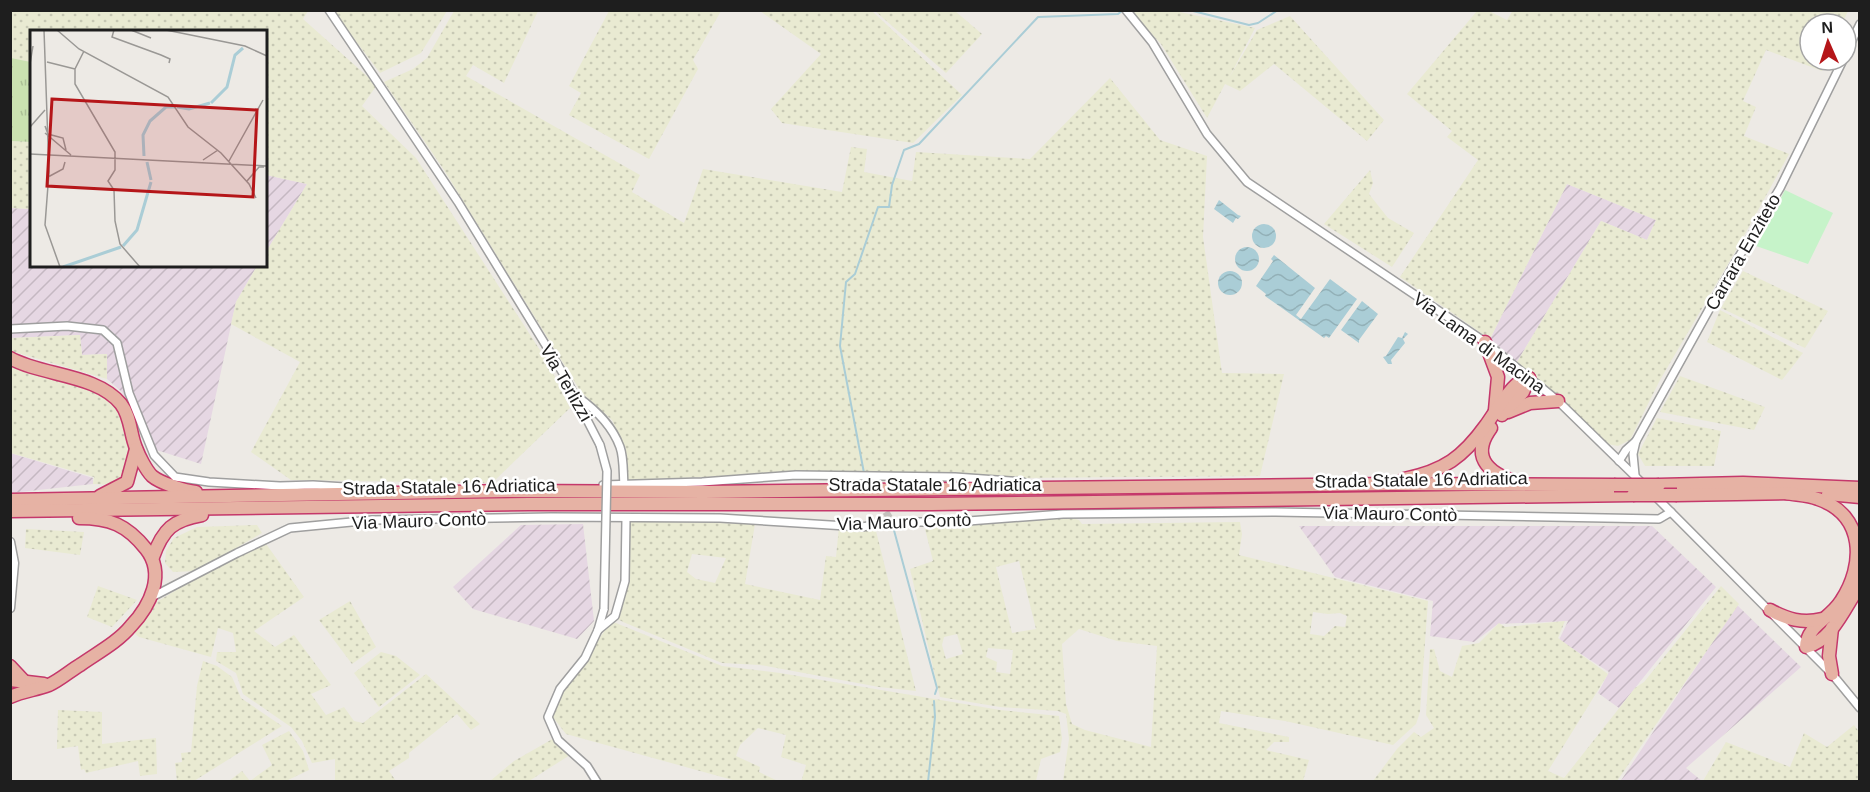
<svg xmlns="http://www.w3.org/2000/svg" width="1870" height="792" viewBox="0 0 1870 792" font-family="Arial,sans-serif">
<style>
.industrial{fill:url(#industrial-furrows)}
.farmland{fill:url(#farmland-dots);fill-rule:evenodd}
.grass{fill:url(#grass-tufts)}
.park{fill:#c6f3c9}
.water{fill:url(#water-waves)}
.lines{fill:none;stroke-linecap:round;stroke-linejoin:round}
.stream{stroke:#aacdd6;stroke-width:2}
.minor-tunnel{stroke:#c4c1bd;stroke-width:7;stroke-dasharray:7 3.5;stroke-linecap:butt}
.minor-casing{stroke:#9f9f9f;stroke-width:10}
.tertiary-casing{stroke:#9f9f9f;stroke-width:11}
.trunk-casing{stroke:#c5386b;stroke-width:15}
.minor{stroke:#fff;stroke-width:7}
.tertiary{stroke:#fff;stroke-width:8}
.trunk{stroke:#e6b2a4;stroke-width:12}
.minor-bridge-casing{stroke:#9f9f9f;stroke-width:10;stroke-linecap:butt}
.trunk-bridge-casing{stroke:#c5386b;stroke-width:15;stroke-linecap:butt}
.minor-bridge{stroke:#fff;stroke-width:7}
.trunk-bridge{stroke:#e6b2a4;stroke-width:12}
.labels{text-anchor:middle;stroke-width:5;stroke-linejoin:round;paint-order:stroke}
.street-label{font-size:18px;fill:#1e1e1e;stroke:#fff}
.inset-river{fill:none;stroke:#aacdd6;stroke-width:3}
.inset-road{fill:none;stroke:#9a9895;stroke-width:1.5}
.view{fill:#b51619;fill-opacity:0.15;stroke:#b51619;stroke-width:3}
.inset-edge{fill:none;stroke:#1e1e1e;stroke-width:3}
</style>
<defs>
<pattern id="industrial-furrows" width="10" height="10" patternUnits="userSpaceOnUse" patternTransform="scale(1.5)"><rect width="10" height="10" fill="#e6d7e3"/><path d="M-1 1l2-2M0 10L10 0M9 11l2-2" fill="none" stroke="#c5b8c2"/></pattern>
<pattern id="farmland-dots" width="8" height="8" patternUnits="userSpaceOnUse" patternTransform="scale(1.5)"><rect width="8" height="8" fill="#e9ead2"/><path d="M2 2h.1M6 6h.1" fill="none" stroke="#c7c8b4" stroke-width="1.8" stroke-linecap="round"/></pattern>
<pattern id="grass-tufts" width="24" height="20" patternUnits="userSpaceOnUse" patternTransform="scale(1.5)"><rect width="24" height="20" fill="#cae2b0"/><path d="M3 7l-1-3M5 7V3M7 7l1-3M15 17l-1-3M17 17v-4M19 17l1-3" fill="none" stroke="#adc197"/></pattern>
<pattern id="water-waves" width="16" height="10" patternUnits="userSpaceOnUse" patternTransform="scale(1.5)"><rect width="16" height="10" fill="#aacdd6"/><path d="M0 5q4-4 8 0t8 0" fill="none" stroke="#92b0b7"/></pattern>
</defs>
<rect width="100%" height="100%" fill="#edeae5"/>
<g class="industrial">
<polygon points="266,175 307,184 266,252"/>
<polygon points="1567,184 1656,220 1647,240 1601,221 1517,362 1490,339"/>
<polygon points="10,208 31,209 32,266 257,266 236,302 201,464 150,448 122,392 107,379 107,354 82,355 80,335 11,338"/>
<polygon points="10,453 93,478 93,484 11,493"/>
<polygon points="583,524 594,621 577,639 473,609 453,587 521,525"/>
<polygon points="1299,526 1652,526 1716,587 1619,708 1598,693 1609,672 1559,640 1568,621 1498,624 1474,642 1430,636 1433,601 1335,577"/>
<polygon points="1737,605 1801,667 1686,768 1702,781 1620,782"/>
</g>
<g class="farmland">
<polygon points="1513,10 1848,11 1842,24 1810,24 1810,60 1827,60 1822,71 1766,50 1743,101 1756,107 1744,136 1789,154 1735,252 1660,380 1630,440 1618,446 1607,444 1517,362 1601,221 1647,240 1656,220 1567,184 1490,339 1400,277 1478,160 1447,137 1452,131 1407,94 1477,11 1489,11 1507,20"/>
<polygon points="10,11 308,11 303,19 377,85 362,106 416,158 547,361 570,408 492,483 291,480 251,452 300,362 231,324 236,302 257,266 266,266 266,252 307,184 266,175 266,32 32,32 31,62 11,58"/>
<polygon points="333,11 447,11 421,53 380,73"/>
<polygon points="454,11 538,11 504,83 473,65 466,76 640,175 632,192 684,223 703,169 842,192 851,147 867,149 864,172 912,181 916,152 1030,159 1110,78 1160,140 1207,156 1203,237 1222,373 1284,374 1260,476 1014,478 857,471 627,480 626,449 612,420 581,392 444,170 384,82 413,69 427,58"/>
<polygon points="609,11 721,11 693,60 698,69 649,159 569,115 581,93 569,86"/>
<polygon points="760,11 872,11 962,95 913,143 782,123 771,109 821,54"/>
<polygon points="875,11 955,11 982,34 946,73"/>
<polygon points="1131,11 1175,11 1255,28 1229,78 1257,30 1290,16 1384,120 1367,141 1274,64 1240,91 1225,84 1207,118 1161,44"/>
<polygon points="11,141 31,142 31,209 11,208"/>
<polygon points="1370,170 1373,183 1369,194 1388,218 1414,233 1392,267 1324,224"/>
<polygon points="1743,271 1828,311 1805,348 1721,308"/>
<polygon points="1720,310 1803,353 1782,380 1707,342"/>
<polygon points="80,335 82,355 107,354 107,379 11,351 11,338"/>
<polygon points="10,366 90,389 104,397 118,410 126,432 130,455 128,471 117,485 93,484 94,477 11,453"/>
<polygon points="1680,376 1765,407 1754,430 1660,412"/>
<polygon points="1657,418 1721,431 1714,466 1645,466 1638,454"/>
<path d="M1068,517l11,3 3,4 158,-2 2,12 -3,21 189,46 -8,111 -4,12 -23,21 -108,-24 -64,-10 -2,12 70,14v5h-15l-8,8 43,10 -6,21h-240l6,-42 -3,-25 -8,-3 -58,-4 -60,-10 -30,-128 23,-8 -8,-32 24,-4 2,4 12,-1 -1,-4zM1019,561l17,68 -24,4 -16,-66zM1313,612l15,2 12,-1 7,3 -2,11 -10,-1 -11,10 -14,-2zM1079,629l38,12 40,5 -6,101 -66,-17 -13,-6 -6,-20 -4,-60zM957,634l6,20 -17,5 -4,-14 2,-8zM988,648l25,2 -3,24 -14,-2 1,-10 -11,-5z"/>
<path d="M632,521l123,3 -10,60 75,16 6,-44 10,1 3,-30h36l41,164 -37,-4 -119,-22 -38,-2 -99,-41 -5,-3 9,-39 2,-56zM692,554l34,4 -11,25 -19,-4 -9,-7z"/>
<polygon points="257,525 262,533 197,571 173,572 165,563 166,551 174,538 197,527"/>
<polygon points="26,529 84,532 80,555 25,548"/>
<polygon points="264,541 304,597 254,631 275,647 294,635 331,685 311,694 326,715 344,707 354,721 363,723 426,674 480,724 471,730 457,714 409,753 409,758 389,771 396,781 335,781 335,759 312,763 302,741 291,727 243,694 236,673 216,661 217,652 236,652 233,633 218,628 211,657 139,637 132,631 158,601 215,567"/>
<polygon points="98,586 137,600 112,627 87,617"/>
<polygon points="1721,586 1739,604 1617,781 1373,781 1397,749 1414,732 1421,737 1434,728 1426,715 1430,649 1434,649 1440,671 1452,677 1462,646 1479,643 1499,623 1505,627 1565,621 1558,638 1608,674 1548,771 1564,778 1635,688 1644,682"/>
<polygon points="350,601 376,647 352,664 319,620"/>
<polygon points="611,621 722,666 780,673 1000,710 1059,716 1062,738 1060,752 1041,759 1036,781 801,782 806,765 781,757 786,735 758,728 740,745 736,756 760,767 759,772 778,781 740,782 566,734 552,716 560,697"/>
<polygon points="381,652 396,656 420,675 379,707 354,673"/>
<polygon points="203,661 217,666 232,677 241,698 282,726 194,781 177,781 175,763 182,762 181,753 191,752 197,686"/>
<polygon points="58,710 102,712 102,744 156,738 157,774 140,776 138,761 86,773 84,769 81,770 78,746 57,749"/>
<polygon points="1854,725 1859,732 1859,781 1703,781 1726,742 1790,767 1804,733 1827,747"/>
<polygon points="289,731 303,751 309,770 286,781 229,781 242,771 250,781 272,765 262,745"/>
<polygon points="556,737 570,755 529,781 489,782 514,761"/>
</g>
<polygon class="grass" points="11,58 31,62 31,142 11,141"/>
<polygon class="park" points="1785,190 1833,213 1808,264 1756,246"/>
<g class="water">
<polygon points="1219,200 1238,215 1241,216 1238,219 1236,218 1233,223 1214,209"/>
<circle cx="1264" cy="236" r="12"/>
<circle cx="1247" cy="259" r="12"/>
<polygon points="1274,255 1315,288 1296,315 1301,319 1330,279 1357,299 1329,338 1326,336 1324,338 1265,296 1266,294 1256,286 1273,261 1271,259"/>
<circle cx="1230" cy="283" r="12"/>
<polygon points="1362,301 1378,314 1359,340 1359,343 1341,330"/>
<polygon points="1405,332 1408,334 1403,339 1405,343 1391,360 1392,364 1388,364 1383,357 1386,356 1398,337 1402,338"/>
</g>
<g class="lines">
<g class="stream">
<polyline points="1139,10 1143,10"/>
<polyline points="1189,10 1249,25 1258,23 1278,10"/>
<polyline points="864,473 840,346 846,282 855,274 878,207 889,207 892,185 904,150 919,144 1038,17 1118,14 1122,11"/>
<polyline points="892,523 937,688 935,694"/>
<polyline points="928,782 935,717 934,701"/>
</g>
<polyline class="minor-tunnel" points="864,476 892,522"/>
<defs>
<g id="minor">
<polyline points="329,10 458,202 564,375 600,445"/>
<polyline points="1126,10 1152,42 1207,134 1247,182 1485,342 1558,401 1644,485"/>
<polyline points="1846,53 1860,24"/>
<polyline points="10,329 67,326 103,330 117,343 129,393 154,455 175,477 209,482 280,486 313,485 361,488"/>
<path d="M578,397c18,13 34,28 42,50 4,11 3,27 4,38"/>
<polyline points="1619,461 1626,450 1636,441"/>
<polyline points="1635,475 1633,454 1636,441 1731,270 1780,188 1843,60"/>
<polyline points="603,485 702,482 796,475 955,477 1023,482"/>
<polyline points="1654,495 1832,674 1860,708"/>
<polyline points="152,597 237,553 290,528 372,520 551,517 720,518 862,527 892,522 955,522 1063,514 1276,512 1659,519 1671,512"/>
<polyline points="598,630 615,616 625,581 626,519"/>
<polyline points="597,782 587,766 558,740 548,717 560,689 585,658 598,630 604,609"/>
</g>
<polyline id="tertiary" points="10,542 14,563 10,608"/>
<g id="trunk">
<polyline points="1485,342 1498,377 1495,410"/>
<path d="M10,358c32,18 87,16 111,46 10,13 9,30 15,44 3,8 10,22 16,28 8,7 33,15 44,16"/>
<polyline points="1508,412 1530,403 1558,401"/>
<polyline points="1502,415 1523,392 1529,378"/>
<path d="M1491,428c-20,27 -5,44 23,53"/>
<path d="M1404,479c40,-8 59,-22 82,-54 7,-10 22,-34 31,-41 3,-2 8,-4 12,-6"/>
<polyline points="1659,485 1743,483 1860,488"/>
<path d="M1786,493c10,2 22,2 32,6 47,16 47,66 23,102 -11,18 -34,24 -35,46 26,-6 39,-40 54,-62"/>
<polyline points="1828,494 1860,497"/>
<polyline points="1677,495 1793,493"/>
<polyline points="100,496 127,482 136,449"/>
<polyline points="10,500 507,491 704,492 1390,484 1614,485"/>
<polyline points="10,511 529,504 932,504 1633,495"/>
<path d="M153,557c10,-28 20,-37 49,-42"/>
<path d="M1770,610c17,9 32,14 52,9"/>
<polyline points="1832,628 1829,656 1832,674"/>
<polyline points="10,666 24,681"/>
<polyline points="10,680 44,684"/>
<path d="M10,697c13,-6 26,-7 39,-12 11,-5 21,-14 31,-20 17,-12 38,-23 51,-39 19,-20 35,-52 15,-77 -19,-24 -36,-31 -67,-31"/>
</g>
</defs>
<use href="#minor" class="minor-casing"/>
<use href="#tertiary" class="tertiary-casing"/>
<use href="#trunk" class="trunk-casing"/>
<use href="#minor" class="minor"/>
<use href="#tertiary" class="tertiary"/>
<use href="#trunk" class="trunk"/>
<defs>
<polyline id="minor-bridge" points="600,445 607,471 604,609"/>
<g id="trunk-bridge">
<polyline points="1614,485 1659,485"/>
<polyline points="1633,495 1677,495"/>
</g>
</defs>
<use href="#minor-bridge" class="minor-bridge-casing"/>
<use href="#trunk-bridge" class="trunk-bridge-casing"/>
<use href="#minor-bridge" class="minor-bridge"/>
<use href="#trunk-bridge" class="trunk-bridge"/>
</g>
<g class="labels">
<g class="street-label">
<text transform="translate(1743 252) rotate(-60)" y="6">Carrara Enziteto</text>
<text transform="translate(1479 343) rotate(36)" y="6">Via Lama di Macina</text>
<text transform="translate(566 383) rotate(60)" y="6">Via Terlizzi</text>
<text transform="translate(1421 480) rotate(-1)" y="6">Strada Statale 16 Adriatica</text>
<text x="935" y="491">Strada Statale 16 Adriatica</text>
<text transform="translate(449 487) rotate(-1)" y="6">Strada Statale 16 Adriatica</text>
<text transform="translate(1390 514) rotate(1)" y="6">Via Mauro Contò</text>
<text transform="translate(419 521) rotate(-2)" y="6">Via Mauro Contò</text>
<text transform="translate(904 522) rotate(-2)" y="6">Via Mauro Contò</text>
</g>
</g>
<g transform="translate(30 30)">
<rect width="237" height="237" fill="#edeae5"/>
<path class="inset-river" d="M181,73l16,-16 8,-32 8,-7M147,77l12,2 21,-6M114,126l-1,-21 7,-14 16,-14h9M117,132l4,18M93,216l14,-16 14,-48M33,237l58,-20"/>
<path class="inset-road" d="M14,0l5,142M27,0l22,19 89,48 20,30 33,26 28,31 7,14M84,0l-2,7 49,18 9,4 -1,4M101,0l20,8M136,0l79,16 22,10M54,21l-9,18v15l40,68v18l-7,11 6,9 1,31 5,23 20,23M17,32l28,7M0,34l3,-18M15,96l3,8 15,4 3,12M0,97l15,-17M15,103l26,22M0,124l237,12M173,130l15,-10M199,131l34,-61M19,142l-4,53 15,42M18,147l15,-8 2,-7M217,151l12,-14h5"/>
<path class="view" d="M22,69l205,11 -4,87 -206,-11z"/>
<rect width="237" height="237" class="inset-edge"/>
</g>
<rect width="1870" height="792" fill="none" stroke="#1e1e1e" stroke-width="24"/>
<g transform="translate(1828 42) rotate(357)"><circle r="28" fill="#ffffff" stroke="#a5a5a5" stroke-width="1.5"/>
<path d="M0-4.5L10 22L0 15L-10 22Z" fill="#b51619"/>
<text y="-9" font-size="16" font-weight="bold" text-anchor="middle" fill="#1e1e1e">N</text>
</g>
</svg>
